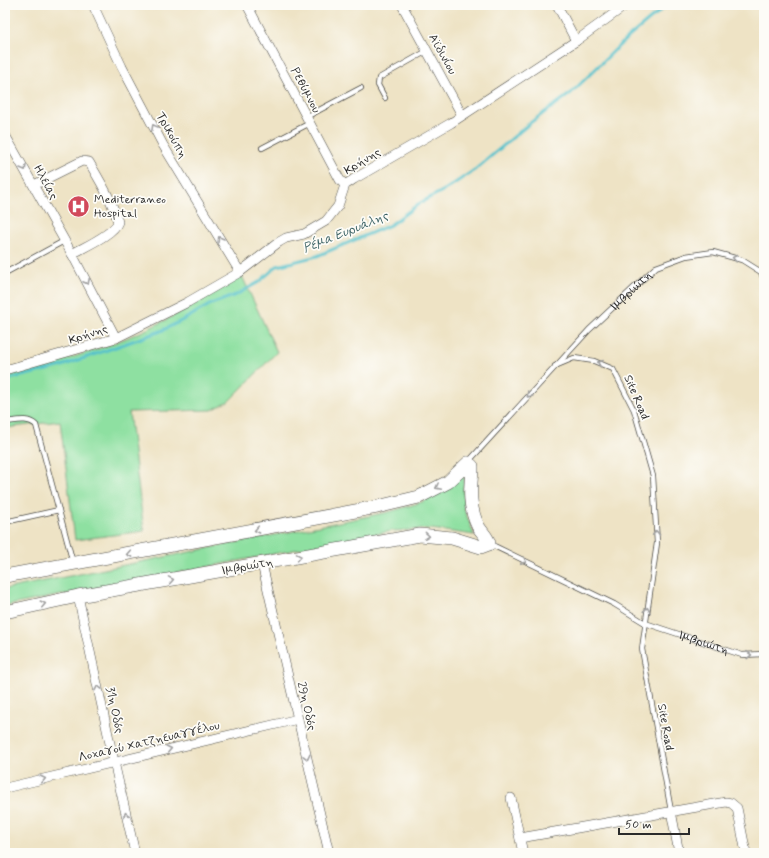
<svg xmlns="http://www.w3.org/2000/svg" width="769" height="858" viewBox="0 0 769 858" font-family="Mynerve,sans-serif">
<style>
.green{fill:#8ee0a1;stroke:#5c8666}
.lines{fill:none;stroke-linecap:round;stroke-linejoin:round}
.stream{stroke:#54c1cb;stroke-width:3}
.lane-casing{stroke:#484742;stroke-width:6}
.street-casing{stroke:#484742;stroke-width:10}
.secondary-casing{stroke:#484742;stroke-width:14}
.lane{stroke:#fff;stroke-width:4.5}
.street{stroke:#fff;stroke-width:9}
.secondary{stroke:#fff;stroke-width:13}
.oneway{stroke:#a0a0a0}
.labels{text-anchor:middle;stroke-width:3.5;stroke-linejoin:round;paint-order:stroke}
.street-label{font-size:12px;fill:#2b2b2b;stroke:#fdfcf7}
.poi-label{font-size:12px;fill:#2b2b2b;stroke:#fdfcf7;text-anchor:start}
.water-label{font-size:13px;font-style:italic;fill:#396063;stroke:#fdfcf7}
</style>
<rect width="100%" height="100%" fill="#fdfcf7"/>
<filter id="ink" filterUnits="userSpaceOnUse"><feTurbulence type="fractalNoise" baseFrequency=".025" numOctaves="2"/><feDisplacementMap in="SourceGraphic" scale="8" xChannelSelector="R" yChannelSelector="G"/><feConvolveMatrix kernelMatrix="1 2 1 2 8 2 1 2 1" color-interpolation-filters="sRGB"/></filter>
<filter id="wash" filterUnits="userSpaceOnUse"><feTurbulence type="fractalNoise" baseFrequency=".012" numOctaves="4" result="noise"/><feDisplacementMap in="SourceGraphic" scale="16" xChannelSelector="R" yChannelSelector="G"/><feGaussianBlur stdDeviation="0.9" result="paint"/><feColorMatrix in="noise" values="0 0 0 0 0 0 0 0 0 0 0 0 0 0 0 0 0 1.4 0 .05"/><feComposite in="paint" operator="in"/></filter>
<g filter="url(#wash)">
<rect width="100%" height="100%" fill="#eee3c5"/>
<g class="green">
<path d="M242,276l35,76 -48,49 -17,9 -83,2 15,119 -69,9 -15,-119 -55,7v-52c55,-14 110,-30 161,-56 26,-14 51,-30 76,-44z"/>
<polygon points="462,477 465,478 463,488 464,508 474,535 431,529 392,531 5,606 5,589 389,512 422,502"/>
</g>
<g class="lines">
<polyline class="stream" points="5,380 59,367 161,331 185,319 211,304 236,295 259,282 277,266 317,256 390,225 420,203 446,189 476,169 530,123 570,94 625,40 667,5"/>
</g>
</g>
<g filter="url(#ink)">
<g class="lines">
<defs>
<g id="lane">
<polyline points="385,98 378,85 379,78 427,51"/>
<polyline points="306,117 361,88"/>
<polyline points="262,148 310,123"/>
<polyline points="5,273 64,241"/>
<polyline points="555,366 574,358 594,361 613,369 634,410 653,476 657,543 642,649 671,811"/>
<path d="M5,422c11,-1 23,-5 31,3l37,138"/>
<path id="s1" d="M469,461l120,-131 67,-63 30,-11 27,-4 29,8 19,12 3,8"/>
<polyline points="5,522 59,510"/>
<path id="s2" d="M490,544l124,60 31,19 97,32 22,-1"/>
</g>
<g id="street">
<polyline points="93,5 122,67 163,145 240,272"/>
<polyline points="247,5 340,180 345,185"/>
<polyline points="402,5 462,115"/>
<polyline points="557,5 576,41"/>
<polyline points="5,135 72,254 116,338"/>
<path d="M34,185l48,-24 7,1c11,19 23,38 29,60 -4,12 -34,25 -46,32"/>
<polyline points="5,370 116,338 188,302 240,272 279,242 286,238 304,234 326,221 338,206 345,185 354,179 451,123 576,41 626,5"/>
<polyline points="262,564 329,853"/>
<polyline points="78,596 114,762 135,853"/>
<polyline points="5,788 298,719"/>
<polyline points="511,798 523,853"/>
<polyline points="671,811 679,853"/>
<polyline points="520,838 726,802 731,803 737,808 746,853"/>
</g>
<path id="secondary" d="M5,576l372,-69 42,-10 29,-15 20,-19 4,3v5c-2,19 -3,37 6,55 3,6 11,12 11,18l-8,3 -29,-9 -32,-3 -342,61 -73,16"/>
</defs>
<use href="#lane" class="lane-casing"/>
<use href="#street" class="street-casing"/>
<use href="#secondary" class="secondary-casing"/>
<use href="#lane" class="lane"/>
<use href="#street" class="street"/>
<use href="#secondary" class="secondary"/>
</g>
<defs><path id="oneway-chevron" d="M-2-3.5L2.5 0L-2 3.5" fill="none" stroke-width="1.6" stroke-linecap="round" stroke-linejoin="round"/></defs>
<g class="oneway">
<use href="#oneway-chevron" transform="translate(154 127) rotate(-118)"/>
<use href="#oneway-chevron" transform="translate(24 168) rotate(60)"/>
<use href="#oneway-chevron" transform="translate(220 239) rotate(-121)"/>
<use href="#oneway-chevron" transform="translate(735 258) rotate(-166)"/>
<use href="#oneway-chevron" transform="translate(87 282) rotate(63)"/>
<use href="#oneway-chevron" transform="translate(600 363) rotate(-158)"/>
<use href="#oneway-chevron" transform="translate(529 395) rotate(132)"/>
<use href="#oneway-chevron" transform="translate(438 487) rotate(153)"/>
<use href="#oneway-chevron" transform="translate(257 530) rotate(169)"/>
<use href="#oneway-chevron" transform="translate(656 533) rotate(-93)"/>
<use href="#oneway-chevron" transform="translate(427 536) rotate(6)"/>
<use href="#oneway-chevron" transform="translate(129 554) rotate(169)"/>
<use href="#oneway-chevron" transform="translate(299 557) rotate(-10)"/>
<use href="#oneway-chevron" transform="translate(524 561) rotate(25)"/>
<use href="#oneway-chevron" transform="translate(171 580) rotate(-10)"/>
<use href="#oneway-chevron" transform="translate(43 604) rotate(-13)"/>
<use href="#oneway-chevron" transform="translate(647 610) rotate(-80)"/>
<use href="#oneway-chevron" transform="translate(749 655) rotate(-2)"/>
<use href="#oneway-chevron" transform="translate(98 688) rotate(-102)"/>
<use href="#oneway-chevron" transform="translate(169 749) rotate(-13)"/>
<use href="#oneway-chevron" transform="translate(307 757) rotate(77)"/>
<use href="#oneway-chevron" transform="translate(43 779) rotate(-13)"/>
<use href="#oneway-chevron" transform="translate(126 815) rotate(-103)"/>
</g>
</g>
<defs>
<symbol id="hospital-disc" viewBox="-11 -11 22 22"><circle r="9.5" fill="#d1495b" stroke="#fdfcf7"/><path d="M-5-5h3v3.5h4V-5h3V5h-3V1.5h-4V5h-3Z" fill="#fff"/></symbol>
</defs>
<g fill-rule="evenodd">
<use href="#hospital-disc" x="66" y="194" width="25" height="25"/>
</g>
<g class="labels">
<g class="street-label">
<text transform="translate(443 54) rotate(61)" y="4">Αϊδινίου</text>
<text transform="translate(306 90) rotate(62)" y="4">Ρεθύμνου</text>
<text transform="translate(172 135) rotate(61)" y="4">Τρικούπη</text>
<text transform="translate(362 161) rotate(-31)" y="4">Κρήνης</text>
<text transform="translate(46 182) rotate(61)" y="4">Ηλείας</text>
<text dy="4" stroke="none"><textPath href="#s1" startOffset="235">Ιμβριώτη</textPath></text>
<text transform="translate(88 334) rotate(-18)" y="4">Κρήνης</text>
<text transform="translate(637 397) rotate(67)" y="4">Site Road</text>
<text transform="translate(247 566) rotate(-10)" y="4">Ιμβριώτη</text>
<text dy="4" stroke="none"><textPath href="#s2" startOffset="236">Ιμβριώτη</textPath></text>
<text transform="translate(307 706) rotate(77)" y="4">29η Οδός</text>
<text transform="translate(115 710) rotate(78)" y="4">31η Οδός</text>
<text transform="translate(666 727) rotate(80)" y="4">Site Road</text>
<text transform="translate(149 741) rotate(-13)" y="4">Λοχαγού Χατζηευαγγέλου</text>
</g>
<g class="poi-label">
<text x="94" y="203">Mediterraneo<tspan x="94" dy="14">Hospital</tspan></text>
</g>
<g class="water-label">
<text transform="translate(345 231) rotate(-22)" y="5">Ρέμα Ευρυάλης</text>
</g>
</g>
<rect width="769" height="858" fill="none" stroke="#fdfcf7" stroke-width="20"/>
<path d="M619 828v6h70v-6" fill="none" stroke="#2b2b2b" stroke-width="2"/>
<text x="625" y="828" font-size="12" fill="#2b2b2b" stroke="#fdfcf7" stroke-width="3" paint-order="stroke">50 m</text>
</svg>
